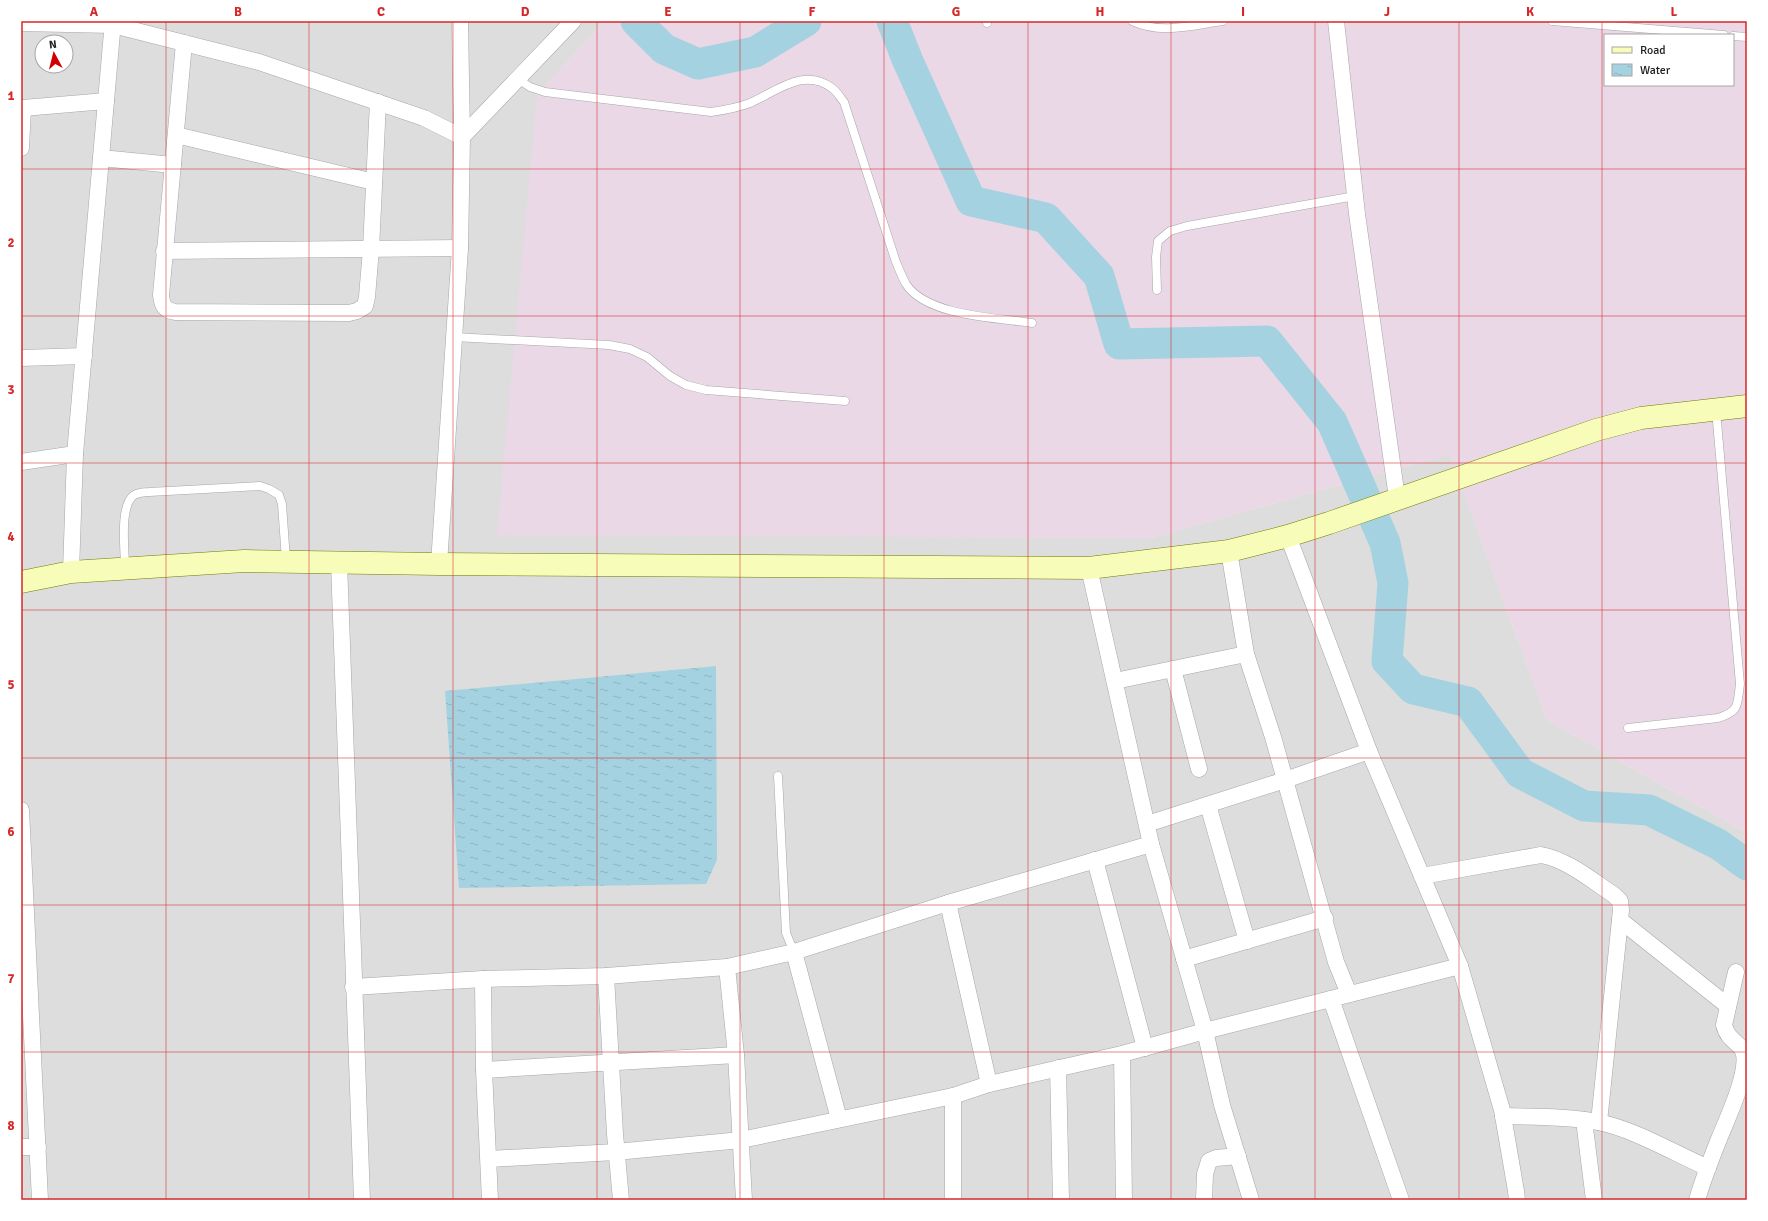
<svg xmlns="http://www.w3.org/2000/svg" width="1768" height="1221" viewBox="0 0 1768 1221" font-family="Signika,sans-serif">
<style>
.residential{fill:#dedddd;fill-rule:evenodd}
.industrial{fill:#ead8e6;fill-rule:evenodd}
.water{fill:url(#water-ripples)}
.lines{fill:none;stroke-linecap:round;stroke-linejoin:round}
.river{stroke:#a5d2e0;stroke-width:31}
.service-casing{stroke:#a7a7a7;stroke-width:9}
.minor-casing{stroke:#a7a7a7;stroke-width:17}
.secondary-casing{stroke:#6f7d01;stroke-width:23}
.service{stroke:#fff;stroke-width:8}
.minor{stroke:#fff;stroke-width:16}
.secondary{stroke:#f8fcb9;stroke-width:22}
.grid{fill:none;stroke:#d62828;stroke-width:1;stroke-opacity:0.55}
.neatline{fill:none;stroke:#d62828;stroke-width:1.5}
.grid-label{font-size:13px;text-anchor:middle;font-weight:bold;fill:#d62828}
</style>
<defs>
<pattern id="water-ripples" width="26" height="14" patternUnits="userSpaceOnUse"><rect width="26" height="14" fill="#a5d2e0"/><path d="M2 4q2-2 4 0t4 0M15 11q2-2 4 0t4 0" fill="none" stroke="#8eb4c0"/></pattern>
</defs>
<rect width="100%" height="100%" fill="#f1ede6"/>
<path class="residential" d="M21,21h584l-68,74 613,443 300,-84 97,266 200,113v367h-1726zM42,42h24v24h-24z"/>
<path class="industrial" d="M605,21h1142v812l-200,-113 -97,-266 -300,84 -653,-3 40,-440zM1605,35h128v50h-128z"/>
<polygon class="water" points="716,666 717,860 706,884 459,888 445,691"/>
<g class="lines">
<g class="river">
<polyline points="636,21 664,49 698,64 755,52 806,21"/>
<polyline points="892,21 907,59 971,201 1046,218 1099,276 1119,344 1267,341 1332,422 1385,543 1393,583 1387,661 1413,689 1468,702 1520,773 1584,806 1649,810 1718,844 1747,865"/>
</g>
<defs>
<g id="service">
<polyline points="987,21 987,23"/>
<path d="M1132,21c29,14 61,4 91,0"/>
<polyline points="1552,21 1724,35"/>
<polyline points="1733,36 1747,37"/>
<path d="M518,79l12,8 15,5 166,20c14,-2 26,-4 39,-9 27,-12 54,-36 82,-15 5,3 8,10 12,14l52,160c3,7 6,15 10,22 20,32 92,34 126,39"/>
<polyline points="1157,290 1156,257 1158,241 1170,231 1187,226 1355,196"/>
<polyline points="454,337 609,345 630,349 647,357 670,376 686,385 706,390 845,401"/>
<path d="M125,567c0,-17 -6,-61 9,-72 4,-2 11,-3 15,-3l111,-6 9,3 10,6 3,9 4,56"/>
<path d="M1628,728l90,-10c22,-7 19,-13 22,-34l-24,-274"/>
<polyline points="778,776 786,933 794,952"/>
</g>
<g id="minor">
<polyline points="1336,21 1357,214 1397,498"/>
<polyline points="21,23 113,25 259,62 424,118 462,137 573,21"/>
<path d="M184,43l-23,252c1,10 3,15 14,17l174,1 8,-2 8,-5 2,-9 4,-48 7,-147"/>
<polyline points="21,108 23,108 21,148"/>
<polyline points="23,108 106,101"/>
<polyline points="176,135 374,182"/>
<polyline points="101,158 173,165"/>
<polyline points="164,251 460,248"/>
<polyline points="21,358 84,356"/>
<polyline points="21,462 75,454"/>
<polyline points="1288,536 1369,751 1460,966 1502,1110 1516,1191 1517,1200"/>
<polyline points="1229,551 1246,654 1273,737 1336,962 1349,994"/>
<polyline points="339,562 362,1200"/>
<polyline points="439,564 460,248 462,137 460,21"/>
<polyline points="1089,568 1151,844 1205,1031 1222,1105 1251,1200"/>
<polyline points="71,572 75,454 113,21"/>
<polyline points="1173,669 1199,769"/>
<polyline points="1115,681 1246,654"/>
<polyline points="1208,805 1247,941"/>
<polyline points="21,810 40,1200"/>
<polyline points="1147,824 1285,780 1369,751"/>
<polyline points="1095,860 1145,1048"/>
<path d="M1422,876l119,-21c27,5 50,25 73,40l6,6 1,9 -22,212"/>
<polyline points="948,903 989,1084"/>
<polyline points="1620,920 1728,1006"/>
<polyline points="794,952 839,1119"/>
<polyline points="1184,959 1325,918"/>
<polyline points="727,967 736,1055 744,1200"/>
<polyline points="606,976 615,1134 621,1200"/>
<polyline points="483,979 484,1070 490,1200"/>
<polyline points="353,987 483,979 606,976 727,967 794,952 948,903 1151,844"/>
<polyline points="1331,999 1401,1200"/>
<polyline points="1122,1054 1124,1200"/>
<polyline points="1058,1068 1061,1200"/>
<polyline points="484,1070 736,1055"/>
<path d="M1503,1116c31,1 64,0 95,6 36,7 76,31 110,46"/>
<polyline points="1584,1120 1594,1200"/>
<polyline points="21,1147 38,1147"/>
<polyline points="489,1159 616,1152 741,1140 953,1096 989,1084 1122,1054 1205,1031 1460,966"/>
<polyline points="953,1200 953,1096"/>
<polyline points="1204,1200 1205,1174 1209,1161 1216,1158 1238,1156"/>
<path d="M1697,1200c6,-21 14,-41 22,-61 8,-20 29,-64 25,-85 -2,-11 -16,-12 -20,-29l12,-53"/>
</g>
<polyline id="secondary" points="21,582 71,572 244,561 439,564 1089,568 1229,551 1288,536 1329,523 1596,430 1641,418 1747,406"/>
</defs>
<use href="#service" class="service-casing"/>
<use href="#minor" class="minor-casing"/>
<use href="#secondary" class="secondary-casing"/>
<use href="#service" class="service"/>
<use href="#minor" class="minor"/>
<use href="#secondary" class="secondary"/>
</g>
<path class="grid" d="M166,21v1179M309,21v1179M453,21v1179M597,21v1179M740,21v1179M884,21v1179M1028,21v1179M1171,21v1179M1315,21v1179M1459,21v1179M1602,21v1179M21,169h1726M21,316h1726M21,463h1726M21,610h1726M21,758h1726M21,905h1726M21,1052h1726"/>
<rect width="1768" height="1221" fill="none" stroke="#ffffff" stroke-width="44"/>
<rect x="1604" y="34" width="130" height="52" fill="#ffffff" stroke="#a6a6a6"/>
<rect x="1612" y="47" width="20" height="6" fill="#f8fcb9" stroke="#a6a6a6"/>
<text x="1640" y="54" font-size="12" fill="#202020">Road</text>
<rect x="1612" y="64" width="20" height="12" fill="url(#water-ripples)" stroke="#a6a6a6"/>
<text x="1640" y="74" font-size="12" fill="#202020">Water</text>
<g transform="translate(54 54) rotate(353)"><circle r="19" fill="#ffffff" stroke="#a6a6a6"/>
<path d="M0-3L7 15L0 10L-7 15Z" fill="#d00100"/>
<text y="-6" font-size="11" font-weight="bold" text-anchor="middle" fill="#202020">N</text>
</g>
<rect x="22" y="22" width="1724" height="1177" class="neatline"/>
<g class="grid-label">
<text x="94" y="16">A</text>
<text x="238" y="16">B</text>
<text x="381" y="16">C</text>
<text x="525" y="16">D</text>
<text x="668" y="16">E</text>
<text x="812" y="16">F</text>
<text x="956" y="16">G</text>
<text x="1100" y="16">H</text>
<text x="1243" y="16">I</text>
<text x="1387" y="16">J</text>
<text x="1530" y="16">K</text>
<text x="1674" y="16">L</text>
<text x="11" y="100">1</text>
<text x="11" y="247">2</text>
<text x="11" y="394">3</text>
<text x="11" y="541">4</text>
<text x="11" y="689">5</text>
<text x="11" y="836">6</text>
<text x="11" y="983">7</text>
<text x="11" y="1130">8</text>
</g>
</svg>
